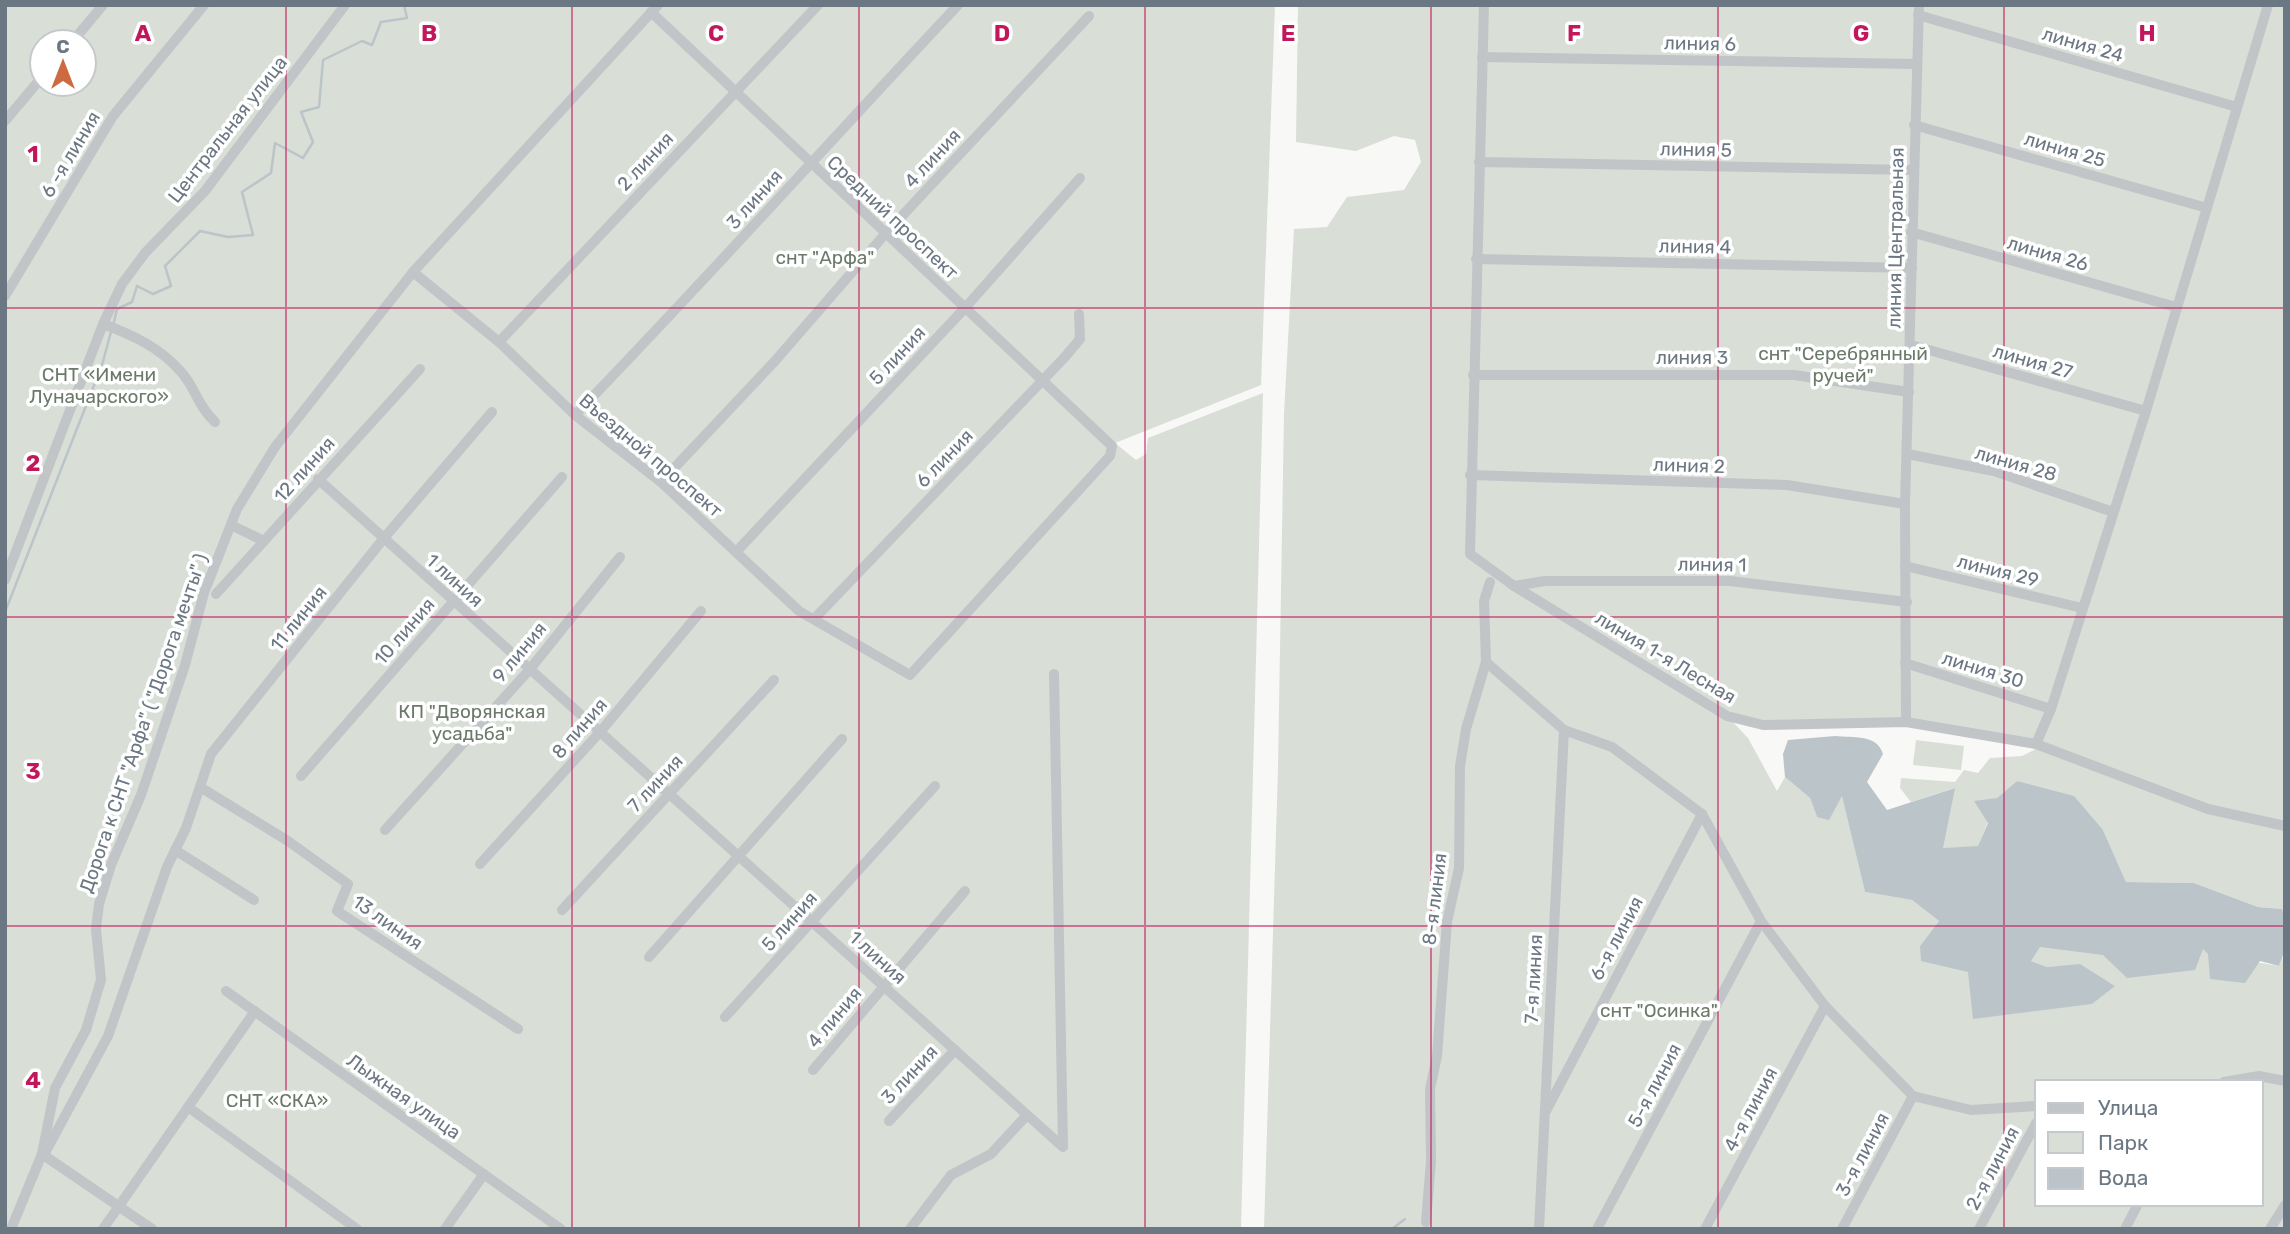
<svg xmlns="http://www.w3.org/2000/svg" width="2290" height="1234" viewBox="0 0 2290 1234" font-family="Rubik,sans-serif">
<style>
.green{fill:#d9ded7;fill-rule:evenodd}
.water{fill:#bbc4c8}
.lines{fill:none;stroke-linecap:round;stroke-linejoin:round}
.stream{stroke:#bbc4c8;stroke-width:2.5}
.minor{stroke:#c2c5c8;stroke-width:10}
.grid{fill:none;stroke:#c2185b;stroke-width:2;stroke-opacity:0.55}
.labels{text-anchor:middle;stroke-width:7;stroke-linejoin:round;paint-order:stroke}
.street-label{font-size:19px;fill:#6b7782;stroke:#fff}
.park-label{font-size:19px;fill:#6b7a69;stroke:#fff}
.grid-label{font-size:23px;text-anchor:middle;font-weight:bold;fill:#c2185b;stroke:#fff;stroke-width:7;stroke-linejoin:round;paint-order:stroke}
</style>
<rect width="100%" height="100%" fill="#f8f8f6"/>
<g class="green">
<path d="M5,5h1270l-14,380 -146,58 21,17 10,-6 2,-16 115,-45 -22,836h-1236zM42,42h42v42h-42z"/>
<path d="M1298,5h987v910l-3,-6 -24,-2 -64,-24 -68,-1 -23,-52 -86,-49 -20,17 -19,49 -36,1 12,-60 -43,14 -11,-14 1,-10 54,4 9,-12 14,3 12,-15 32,-2 20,-10 -136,-24 -143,3 -35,-8 20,21 29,53 8,-14 25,21 7,19 25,-22 23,97 47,8 27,21 -19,25 195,40 -35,-21 -33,2 -17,-6 10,-14 163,1 5,6 71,12 6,-13v276h-1021l14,-461 6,-354 10,-185 33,-2 20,-30 57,-7 17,-28 -6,-22 -21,-4 -38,15 -60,-9zM2036,1082h224v122h-224z"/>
<polygon points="1916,740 1964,746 1961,770 1913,765"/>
</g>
<path class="water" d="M1835,736c19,2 42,-2 48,18l-16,28 20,28 68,-22 -12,60 35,-2 10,-23 -14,-22 23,-3 20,-17 57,15 29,34 23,52 68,1 64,24 24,2c8,16 4,42 -3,57l-19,-5 -15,22 -35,-4 -2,-25 -5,-5 -8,21 -68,8 -24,-23 -63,-8 -9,14 16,6 33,-3 35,22 -23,18 -119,15 -5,-47 -47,-11 -1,-15 19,-25 -27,-21 -47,-8 -23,-96 -13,24 -12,-3 -7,-19 -25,-21 -2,-23 5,-14z"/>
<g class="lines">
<g class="stream">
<polyline points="412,5 420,5"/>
<polyline points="113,326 117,309 132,302 137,286 153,294 171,286 165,266 200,231 228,237 253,235 242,192 271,173 275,143 303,158 313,142 301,112 319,107 323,60 362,41 372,45 381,22 407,18 404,5"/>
<polyline points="5,612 102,365 111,332"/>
<polyline points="1392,1229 1405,1219"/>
</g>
<g class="minor">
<polyline points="1484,5 1470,554 1514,586 1727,716 1763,725 1906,722 2036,744 2208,809 2285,826"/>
<polyline points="1918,15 2237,107"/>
<polyline points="72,42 103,5"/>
<polyline points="1482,57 1917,64"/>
<polyline points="5,121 42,77"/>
<polyline points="1914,125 2207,208"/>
<polyline points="1479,162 1912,170"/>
<polyline points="1911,232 2176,307"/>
<polyline points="1476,259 1912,268"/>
<polyline points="413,272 499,342 575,415 661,482 799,611 910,675 1110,456 1112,446 651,12"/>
<polyline points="5,296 113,116 204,5"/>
<path d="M103,324c30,11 58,24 79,49 14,16 15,32 33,49"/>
<polyline points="499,342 818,5"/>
<polyline points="1911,345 2146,411"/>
<polyline points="1473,375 1794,375 1909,392"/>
<path d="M575,415c130,-134 255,-274 383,-410"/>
<polyline points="1907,454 1994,471 2113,512"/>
<polyline points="1470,475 1787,485 1905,504"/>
<polyline points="318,479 1063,1147 1054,674"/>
<polyline points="661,482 775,361 886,233 1089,16"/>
<polyline points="231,525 264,541"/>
<polyline points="736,552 965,308 1080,178"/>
<polyline points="1905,566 2082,608"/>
<polyline points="5,580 103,324 122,284 145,253 205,191 345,5"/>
<polyline points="1514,586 1545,581 1730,581 1907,602"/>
<polyline points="216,594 420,369"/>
<polyline points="815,618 1064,358 1080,339 1079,314"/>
<polyline points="1486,662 1564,730 1612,747 1702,814 1761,921 1825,1006 1913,1096 1971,1110 2036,1106"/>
<polyline points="1905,663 2051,709"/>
<polyline points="1906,722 1905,504 1919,5"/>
<polyline points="2036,744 2051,709 2146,411 2268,5"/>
<polyline points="301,776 562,477"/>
<polyline points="200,787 288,841 348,884 337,911 518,1029"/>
<polyline points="385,830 530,669 620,557"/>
<polyline points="175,850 254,900"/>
<polyline points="480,864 600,732 701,611"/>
<polyline points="562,910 774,680"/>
<polyline points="649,957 842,739"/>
<polyline points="226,991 561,1229"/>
<polyline points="725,1017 935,786"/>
<polyline points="813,1070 965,891"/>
<polyline points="2224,1082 2259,1076 2285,1081"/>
<polyline points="188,1107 357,1229"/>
<polyline points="1546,1111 1702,814"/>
<polyline points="889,1121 955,1050"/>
<polyline points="45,1153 108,1036 167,867 186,828 211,754 384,538 492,412"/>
<polyline points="42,1154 152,1229"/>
<polyline points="1426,1222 1431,1161 1430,1089 1437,1056 1447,922 1459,868 1460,766 1466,729 1486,662 1484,601 1490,582"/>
<polyline points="11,1229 42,1154 55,1088 86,1030 101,980 96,929 99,904 111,865 141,795 185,665 204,593 237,509 275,447 413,272 658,5"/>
<polyline points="103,1229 255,1011"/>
<polyline points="445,1229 484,1174"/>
<polyline points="910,1229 951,1175 991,1154 1026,1116"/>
<polyline points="1539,1229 1564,730"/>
<polyline points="1597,1229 1761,921"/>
<polyline points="1705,1229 1825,1006"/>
<polyline points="1842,1229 1913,1096"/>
<polyline points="1979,1229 2036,1123"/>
<polyline points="2125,1229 2138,1204"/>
<polyline points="2270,1229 2285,1205"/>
</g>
</g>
<path class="grid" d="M286,5v1224M572,5v1224M859,5v1224M1145,5v1224M1431,5v1224M1718,5v1224M2004,5v1224M5,308h2280M5,617h2280M5,926h2280"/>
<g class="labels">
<g class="street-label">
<text transform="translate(1700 43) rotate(1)" y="7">линия 6</text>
<text transform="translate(2083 44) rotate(16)" y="7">линия 24</text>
<text transform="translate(227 129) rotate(-52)" y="7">Центральная улица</text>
<text transform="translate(1696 149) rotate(1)" y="7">линия 5</text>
<text transform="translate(2065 149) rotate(16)" y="7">линия 25</text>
<text transform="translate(70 154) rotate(-59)" y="7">6 -я линия</text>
<text transform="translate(932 158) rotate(-47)" y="7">4 линия</text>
<text transform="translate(645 161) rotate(-47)" y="7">2 линия</text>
<text transform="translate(754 199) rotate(-48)" y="7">3 линия</text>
<text transform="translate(893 217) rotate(43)" y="7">Средний проспект</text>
<text transform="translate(1895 238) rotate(-89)" y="7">линия Центральная</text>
<text transform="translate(1695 246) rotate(1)" y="7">линия 4</text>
<text transform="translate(2048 253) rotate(16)" y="7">линия 26</text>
<text transform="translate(897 355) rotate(-47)" y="7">5 линия</text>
<text x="1692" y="364">линия 3</text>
<text transform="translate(2033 361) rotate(16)" y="7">линия 27</text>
<text transform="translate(651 455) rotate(40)" y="7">Въездной проспект</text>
<text transform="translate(944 458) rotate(-46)" y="7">6 линия</text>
<text transform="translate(2016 463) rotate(16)" y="7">линия 28</text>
<text transform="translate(1689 465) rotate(2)" y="7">линия 2</text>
<text transform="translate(304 469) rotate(-48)" y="7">12 линия</text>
<text transform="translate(1712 564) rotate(1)" y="7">линия 1</text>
<text transform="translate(1998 570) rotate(14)" y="7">линия 29</text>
<text transform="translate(455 580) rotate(42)" y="7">1 линия</text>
<text transform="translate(298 618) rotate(-51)" y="7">11 линия</text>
<text transform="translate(404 631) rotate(-49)" y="7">10 линия</text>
<text transform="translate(519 652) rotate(-50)" y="7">9 линия</text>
<text transform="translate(1666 657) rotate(31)" y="7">линия 1-я Лесная</text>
<text transform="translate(1983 669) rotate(17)" y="7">линия 30</text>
<text transform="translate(143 723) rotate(-71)" y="7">Дорога к СНТ "Арфа" ( "Дорога мечты" )</text>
<text transform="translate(579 728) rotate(-49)" y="7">8 линия</text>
<text transform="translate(655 783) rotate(-47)" y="7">7 линия</text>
<text transform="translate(1434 899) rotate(-83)" y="7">8-я линия</text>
<text transform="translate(789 921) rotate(-48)" y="7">5 линия</text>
<text transform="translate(388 922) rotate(35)" y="7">13 линия</text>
<text transform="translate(1616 938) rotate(-62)" y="7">6-я линия</text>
<text transform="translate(878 957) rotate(42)" y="7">1 линия</text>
<text transform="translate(1533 979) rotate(-87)" y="7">7-я линия</text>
<text transform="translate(834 1017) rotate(-50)" y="7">4 линия</text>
<text transform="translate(909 1074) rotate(-47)" y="7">3 линия</text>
<text transform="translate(1654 1085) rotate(-62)" y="7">5-я линия</text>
<text transform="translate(404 1096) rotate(35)" y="7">Лыжная улица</text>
<text transform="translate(1750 1109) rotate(-62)" y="7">4-я линия</text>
<text transform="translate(1862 1154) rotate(-62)" y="7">3-я линия</text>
<text transform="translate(1992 1168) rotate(-62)" y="7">2-я линия</text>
</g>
<g class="park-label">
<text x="825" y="264">снт "Арфа"</text>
<text x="1843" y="360">снт "Серебрянный<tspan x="1843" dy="22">ручей"</tspan></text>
<text x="99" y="381">СНТ «Имени<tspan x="99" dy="22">Луначарского»</tspan></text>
<text x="472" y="718">КП "Дворянская<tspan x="472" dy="22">усадьба"</tspan></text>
<text x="1659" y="1017">снт "Осинка"</text>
<text x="277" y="1107">СНТ «СКА»</text>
</g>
</g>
<g class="grid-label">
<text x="143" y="41">A</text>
<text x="429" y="41">B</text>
<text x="716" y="41">C</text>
<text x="1002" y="41">D</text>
<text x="1288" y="41">E</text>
<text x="1574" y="41">F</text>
<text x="1861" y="41">G</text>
<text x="2147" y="41">H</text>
<text x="33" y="162">1</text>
<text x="33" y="471">2</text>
<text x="33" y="779">3</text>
<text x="33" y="1088">4</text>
</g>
<rect width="2290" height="1234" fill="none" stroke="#6b7782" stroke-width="14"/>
<rect x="2035" y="1080" width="228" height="126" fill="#ffffff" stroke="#c4c9cd" stroke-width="2"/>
<rect x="2048" y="1103" width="35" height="10" fill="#c2c5c8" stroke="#c4c9cd" stroke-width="2"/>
<text x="2098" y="1115" font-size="21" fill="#6b7782">Улица</text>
<rect x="2048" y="1132" width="35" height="21" fill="#d9ded7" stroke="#c4c9cd" stroke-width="2"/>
<text x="2098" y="1150" font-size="21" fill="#6b7782">Парк</text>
<rect x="2048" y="1168" width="35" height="21" fill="#bbc4c8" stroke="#c4c9cd" stroke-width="2"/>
<text x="2098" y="1185" font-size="21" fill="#6b7782">Вода</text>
<g transform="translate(63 63)"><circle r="33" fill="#ffffff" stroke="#c4c9cd" stroke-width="2"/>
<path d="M0-5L12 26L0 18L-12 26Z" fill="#cc6a41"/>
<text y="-10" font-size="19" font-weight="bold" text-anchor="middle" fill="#6b7782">С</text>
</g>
</svg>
